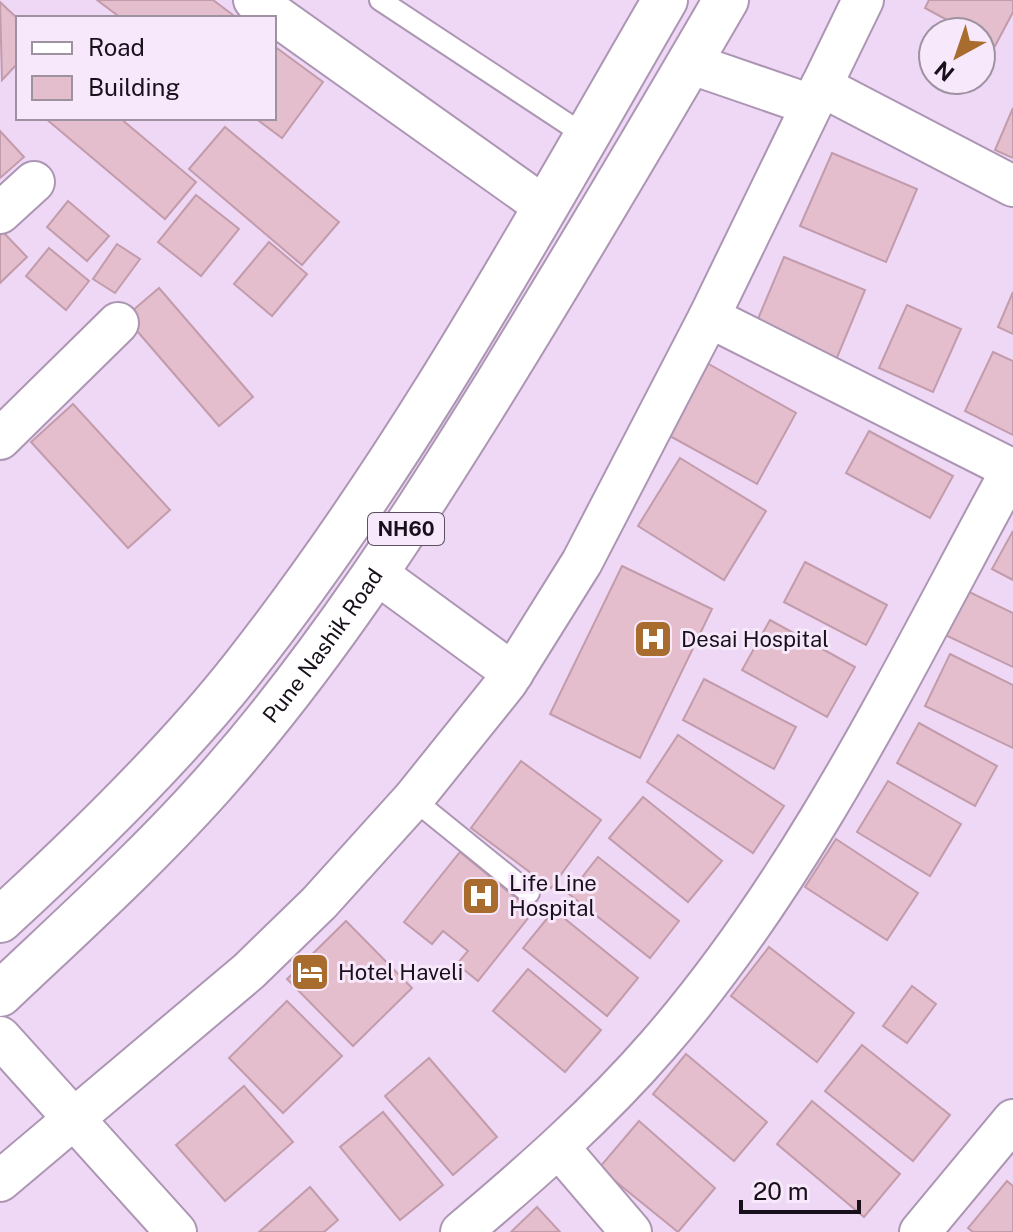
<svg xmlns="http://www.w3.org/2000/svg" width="1013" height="1232" viewBox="0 0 1013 1232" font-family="'Public Sans',sans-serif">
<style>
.building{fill:#e4becc;stroke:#c29cab;stroke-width:2}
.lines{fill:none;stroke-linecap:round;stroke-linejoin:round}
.service-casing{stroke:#ac96b3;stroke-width:24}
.minor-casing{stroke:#ac96b3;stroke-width:44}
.trunk-casing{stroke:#ac96b3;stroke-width:48}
.service{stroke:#fff;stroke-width:20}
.minor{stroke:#fff;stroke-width:40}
.trunk{stroke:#fff;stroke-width:44}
.labels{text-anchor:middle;stroke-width:6;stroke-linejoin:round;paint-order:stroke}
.shield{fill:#f7e8fb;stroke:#5b515e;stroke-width:2}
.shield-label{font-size:20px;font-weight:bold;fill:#18101b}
.poi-label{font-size:22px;fill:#18101b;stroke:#f7e8fb;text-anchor:start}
.street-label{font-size:22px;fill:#18101b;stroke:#f7e8fb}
</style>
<rect width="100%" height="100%" fill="#efd7f6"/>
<g class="building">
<polygon points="97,0 213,0 237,18 121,18"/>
<polygon points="929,0 1013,0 1013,12 995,46 981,38 981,32 969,32 925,8"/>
<polygon points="0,2 18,19 18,63 2,80"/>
<polygon points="274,46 323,82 282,138 255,118 274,118"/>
<polygon points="1013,108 1013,158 995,150"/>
<polygon points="45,118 120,118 196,182 165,219"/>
<polygon points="225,127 339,222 302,265 189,169"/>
<polygon points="0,131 24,157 0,178"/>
<polygon points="832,153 917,189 886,262 800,226"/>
<polygon points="196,195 239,229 201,276 158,242"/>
<polygon points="68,201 109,236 87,261 47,227"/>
<polygon points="0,229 27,257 0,283"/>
<polygon points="269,242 307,274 272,316 234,284"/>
<polygon points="117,244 140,259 115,293 93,279"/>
<polygon points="49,248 89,281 66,310 26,276"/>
<polygon points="784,257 865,290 836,360 755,326"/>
<polygon points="159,288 253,397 219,426 125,317"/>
<polygon points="1013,292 1013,334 998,327"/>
<polygon points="907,305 961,329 933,392 879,368"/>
<polygon points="993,352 1013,361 1013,435 965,411"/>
<polygon points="707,363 796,413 757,484 668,435"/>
<polygon points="73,404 170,510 128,548 31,442"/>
<polygon points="869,431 953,476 930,518 846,473"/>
<polygon points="680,458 766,511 724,580 638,526"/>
<polygon points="1013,531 1013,580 992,569"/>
<polygon points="805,562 887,605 866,645 784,602"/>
<polygon points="622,566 712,609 640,758 550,714"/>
<polygon points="963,589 1013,613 1013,667 941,633"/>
<polygon points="770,620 855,667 827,717 742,670"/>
<polygon points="950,654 1013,685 1013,748 925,706"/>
<polygon points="704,679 796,727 774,769 683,720"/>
<polygon points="919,723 997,766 975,806 897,763"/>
<polygon points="678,735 784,806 753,853 647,782"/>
<polygon points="521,761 601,820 551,888 471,828"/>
<polygon points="888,781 961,824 930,876 857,832"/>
<polygon points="643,797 722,861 688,902 609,838"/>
<polygon points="836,839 918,893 887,940 805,887"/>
<polygon points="460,852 533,912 478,981 457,964 468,951 443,931 432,944 404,922"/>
<polygon points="598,857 679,921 650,958 569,894"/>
<polygon points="554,910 638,978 607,1016 523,948"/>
<polygon points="346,921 412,988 353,1046 287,979"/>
<polygon points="769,947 854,1013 817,1062 731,996"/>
<polygon points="528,969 601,1030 565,1072 493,1011"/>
<polygon points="912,986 936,1004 907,1043 883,1026"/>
<polygon points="287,1001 342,1056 283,1113 229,1058"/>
<polygon points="862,1045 950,1115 913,1161 825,1091"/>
<polygon points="686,1054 767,1122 734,1161 653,1094"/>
<polygon points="429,1058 497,1137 453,1175 385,1096"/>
<polygon points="244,1086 293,1142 225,1201 176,1145"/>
<polygon points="812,1101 900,1174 864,1217 777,1144"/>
<polygon points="383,1112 443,1185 400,1220 340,1147"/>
<polygon points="639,1121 715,1188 678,1232 599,1168"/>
<polygon points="1007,1181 1013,1186 1013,1232 973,1232 968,1228"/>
<polygon points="310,1187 338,1220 324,1232 259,1232"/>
<polygon points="537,1207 560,1232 511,1232"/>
</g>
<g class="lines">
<defs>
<g id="service">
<polyline points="380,0 586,136"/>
<polyline points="413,799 529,893"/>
</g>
<g id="minor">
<polyline points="254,0 545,207"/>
<polyline points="689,63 811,105"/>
<polyline points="821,86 1013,186"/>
<polyline points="0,213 34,182"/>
<polyline points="709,317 1013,470"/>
<polyline points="0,439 118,323"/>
<polyline points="376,573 513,673"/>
<polyline points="0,1037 176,1232"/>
<polyline points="560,1149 631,1232"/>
<polyline points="0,1181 249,971 319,903 413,799 507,682 582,562 709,317 863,0"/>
<path d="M461,1232c70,-59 137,-118 197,-187 148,-170 247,-380 354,-576"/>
<polyline points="920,1232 1013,1120"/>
</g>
<g id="trunk">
<path d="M0,920c82,-75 174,-164 243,-252 163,-207 290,-440 422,-668"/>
<path id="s1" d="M0,994c75,-71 153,-141 221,-219 105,-120 192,-255 276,-391 78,-127 154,-255 229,-384"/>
</g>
</defs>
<use href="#service" class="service-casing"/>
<use href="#minor" class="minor-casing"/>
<use href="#trunk" class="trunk-casing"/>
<use href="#service" class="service"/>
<use href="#minor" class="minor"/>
<use href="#trunk" class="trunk"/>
</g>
<defs>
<symbol id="hospital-square" viewBox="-11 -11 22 22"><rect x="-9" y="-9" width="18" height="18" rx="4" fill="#a96c2f" stroke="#f7e8fb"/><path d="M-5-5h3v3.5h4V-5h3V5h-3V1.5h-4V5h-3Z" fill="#fff"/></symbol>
<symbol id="hotel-square" viewBox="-11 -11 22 22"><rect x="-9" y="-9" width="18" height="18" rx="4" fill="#a96c2f" stroke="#f7e8fb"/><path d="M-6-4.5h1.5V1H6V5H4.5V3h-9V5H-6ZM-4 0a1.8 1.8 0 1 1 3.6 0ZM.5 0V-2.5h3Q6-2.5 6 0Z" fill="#fff"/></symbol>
</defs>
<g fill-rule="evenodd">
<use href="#hospital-square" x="631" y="617" width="44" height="44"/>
<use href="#hospital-square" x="459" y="874" width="44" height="44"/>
<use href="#hotel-square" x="288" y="950" width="44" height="44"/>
</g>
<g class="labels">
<rect class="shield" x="368" y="513" width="76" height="32" rx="6"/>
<g class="shield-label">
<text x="406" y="536">NH60</text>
</g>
<g class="poi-label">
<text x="681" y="647">Desai Hospital</text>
<text x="509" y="891">Life Line<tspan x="509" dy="25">Hospital</tspan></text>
<text x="338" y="980">Hotel Haveli</text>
</g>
<g class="street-label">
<text dy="8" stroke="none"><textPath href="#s1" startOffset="476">Pune Nashik Road</textPath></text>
</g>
</g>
<rect x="16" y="16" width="260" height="104" fill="#f7e8fb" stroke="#9e92a1" stroke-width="2"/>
<rect x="32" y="42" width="40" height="12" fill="#ffffff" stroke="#9e92a1" stroke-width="2"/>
<text x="88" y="56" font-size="24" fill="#18101b">Road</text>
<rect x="32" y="76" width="40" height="24" fill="#e4becc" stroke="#9e92a1" stroke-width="2"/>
<text x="88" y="96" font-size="24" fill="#18101b">Building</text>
<g transform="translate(957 56) rotate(220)"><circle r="38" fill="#f7e8fb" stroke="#9e92a1" stroke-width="2"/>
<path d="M0-6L14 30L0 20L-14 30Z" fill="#a96c2f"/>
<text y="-12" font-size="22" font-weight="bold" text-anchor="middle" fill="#18101b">N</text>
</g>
<path d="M741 1200v12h118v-12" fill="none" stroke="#18101b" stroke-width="4"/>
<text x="753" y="1200" font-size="24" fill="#18101b" stroke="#f7e8fb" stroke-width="6" paint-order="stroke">20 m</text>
</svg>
